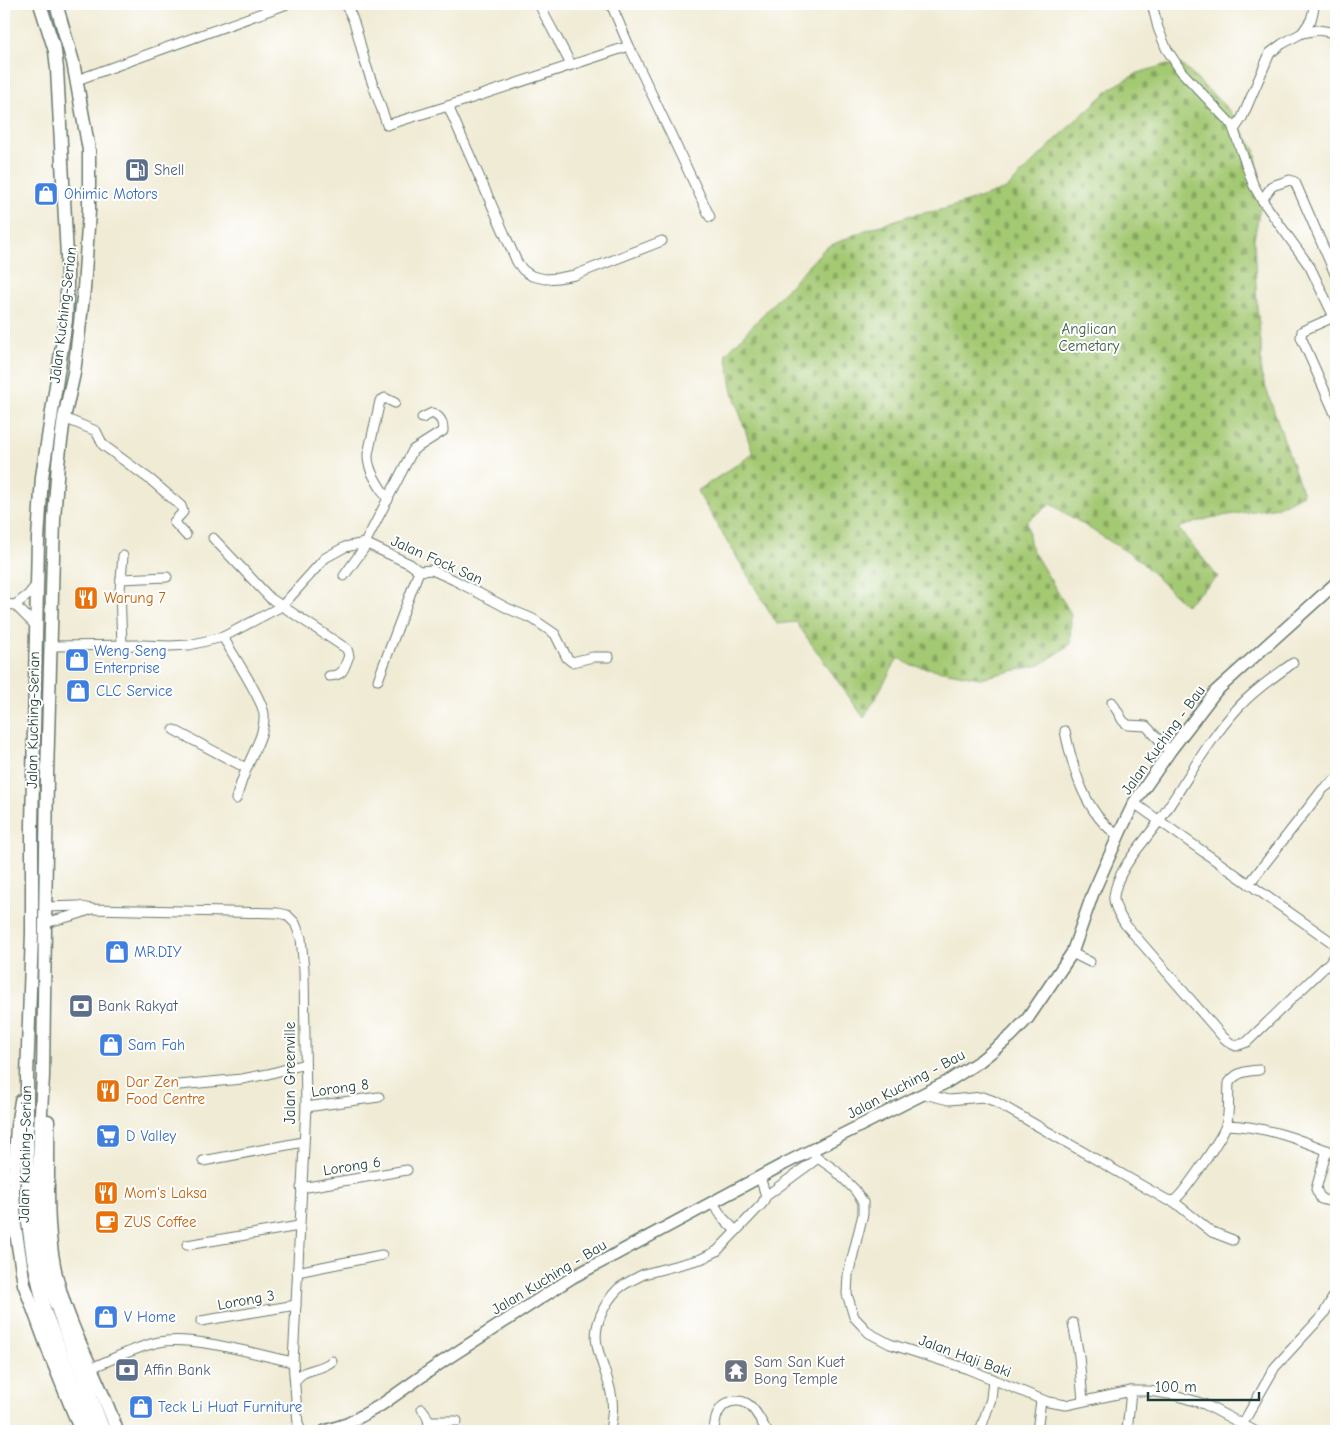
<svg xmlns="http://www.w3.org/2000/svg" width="1340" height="1435" viewBox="0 0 1340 1435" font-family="'Comic Neue',sans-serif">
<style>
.cemetery{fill:url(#cemetery-stones);stroke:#628354}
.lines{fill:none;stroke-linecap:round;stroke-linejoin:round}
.minor-casing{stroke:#687a6c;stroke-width:11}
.major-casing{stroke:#687a6c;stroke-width:14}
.highway-casing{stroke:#687a6c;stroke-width:15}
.minor{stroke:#fff;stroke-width:9}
.major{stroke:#fff;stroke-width:11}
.highway{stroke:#fff;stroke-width:12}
.labels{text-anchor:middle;stroke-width:4;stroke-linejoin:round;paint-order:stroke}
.service-label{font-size:15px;fill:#4e5e75;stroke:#fff;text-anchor:start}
.shop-label{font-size:15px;fill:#366cbe;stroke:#fff;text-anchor:start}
.street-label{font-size:15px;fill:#1f3d34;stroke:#fff}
.park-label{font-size:15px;fill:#406044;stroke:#fff}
.food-label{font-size:15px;fill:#c56008;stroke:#fff;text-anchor:start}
.worship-label{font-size:15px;fill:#5b616d;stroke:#fff;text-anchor:start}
</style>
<defs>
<pattern id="cemetery-stones" width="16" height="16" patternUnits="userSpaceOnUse" patternTransform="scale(1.25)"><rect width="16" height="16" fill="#a4c973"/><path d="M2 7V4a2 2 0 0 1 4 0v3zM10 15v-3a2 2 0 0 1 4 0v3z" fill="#85a45f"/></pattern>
</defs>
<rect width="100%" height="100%" fill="#fff"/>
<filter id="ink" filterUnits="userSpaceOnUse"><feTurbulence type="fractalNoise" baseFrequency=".02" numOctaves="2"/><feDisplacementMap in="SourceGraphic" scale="10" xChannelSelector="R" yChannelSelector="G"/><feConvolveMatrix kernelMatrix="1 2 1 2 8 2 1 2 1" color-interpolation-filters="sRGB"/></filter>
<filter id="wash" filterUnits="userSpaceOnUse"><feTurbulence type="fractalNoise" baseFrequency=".0096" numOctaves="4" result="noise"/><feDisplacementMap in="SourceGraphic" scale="20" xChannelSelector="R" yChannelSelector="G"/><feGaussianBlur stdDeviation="1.12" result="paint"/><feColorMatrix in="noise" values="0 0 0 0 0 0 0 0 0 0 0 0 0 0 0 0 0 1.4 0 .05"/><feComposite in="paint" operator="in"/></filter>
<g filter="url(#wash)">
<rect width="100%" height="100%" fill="#f0ebd4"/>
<polygon class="cemetery" points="1164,65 1182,65 1229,110 1255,150 1262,198 1254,239 1257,307 1261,342 1261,374 1303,494 1278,507 1210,518 1178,528 1218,577 1185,605 1138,559 1051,504 1027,521 1031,548 1071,614 1070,645 1040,665 980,678 911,665 898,658 864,718 796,622 777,624 697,491 753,454 733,392 726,354 825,248 863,231 908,216 945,209 1006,189 1077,119 1113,87 1138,73"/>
</g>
<g filter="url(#ink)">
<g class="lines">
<defs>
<g id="minor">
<path d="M344,4c11,11 16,42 21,58 7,21 15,42 22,63l61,-19 181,-60"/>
<path d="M539,4c10,21 22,40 32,61"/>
<polyline points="611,4 629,46 710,217"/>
<polyline points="1152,4 1158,28 1166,48 1181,71 1232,125 1253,184 1262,200 1310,267 1336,321"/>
<polyline points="1302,33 1311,20 1315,4"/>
<polyline points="77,80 287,4"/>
<polyline points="448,106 517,262 523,270 532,276 545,279 558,278 575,275 662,241"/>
<polyline points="1234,130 1242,118 1270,53 1282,44 1302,33 1318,30 1336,33"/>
<polyline points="1262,200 1272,186 1290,180 1295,182 1336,276"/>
<polyline points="1334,317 1302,331 1301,337 1336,416"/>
<polyline points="64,418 96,431 103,445 152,481 181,506 183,512 174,522 186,535"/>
<path d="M388,500c-8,-14 -21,-29 -20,-46l12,-53 5,-3 10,5"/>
<path d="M213,538l57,60 77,51 2,7c-6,13 -4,19 -20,20"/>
<path d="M365,543l48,-93 30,-19c0,-9 -2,-14 -11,-18l-10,5"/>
<polyline points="344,576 367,544"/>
<polyline points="121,579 167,577"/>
<polyline points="4,604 15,605 37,627"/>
<polyline points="15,605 28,595 37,584"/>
<path d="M223,637c8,15 41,64 41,78 1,19 -11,37 -18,55 -4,9 -7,19 -10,29"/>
<polyline points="122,645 120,590 123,556"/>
<polyline points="51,646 141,645 170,646 189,645 223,637 282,606 325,558 345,547 365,543 410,564 419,571 432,570 454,580 509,609 533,619 555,634 567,658 572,662 593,657 609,657"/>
<path d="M1293,663c-19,14 -40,28 -56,46 -31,34 -52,75 -78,112 -16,23 -41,46 -45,75 -1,9 6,20 11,28l98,113 7,6 6,3 11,-4 83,-80 5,-8 1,-6"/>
<polyline points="378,680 419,571"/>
<polyline points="1112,702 1123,721 1128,725 1146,726 1170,751"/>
<polyline points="174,730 246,768"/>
<path d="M1065,731c8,38 20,83 54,105"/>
<polyline points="1134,803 1333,943 1336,948"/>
<polyline points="1249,884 1323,789 1336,779"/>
<polyline points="46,907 78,906 91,909 278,913 287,915 295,923 301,938 304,970 306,1107 293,1362 298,1424 301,1431"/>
<path d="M46,923c16,-6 29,-6 45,-14"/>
<polyline points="1072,953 1090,962"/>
<polyline points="179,1085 242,1079 268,1074 305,1064"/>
<path d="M924,1094l25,6 34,-3 11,4 173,99 6,1c9,-4 50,-65 53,-76 4,-12 2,-29 3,-42 7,-11 18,-12 30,-13"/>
<polyline points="306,1107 379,1097"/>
<path d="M1226,1125c39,1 75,15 110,29"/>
<polyline points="811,1150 818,1158 835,1170 855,1190 863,1202 863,1214 848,1275 847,1294 854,1317 869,1333 890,1344 968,1369 1048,1402 1066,1405 1131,1391 1149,1391 1175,1395 1204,1404 1255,1431"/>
<polyline points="1327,1150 1316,1189 1321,1199 1336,1203"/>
<polyline points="203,1161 303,1142"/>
<polyline points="301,1188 407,1170"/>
<polyline points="766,1196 818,1158"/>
<polyline points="1173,1201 1212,1232 1233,1240"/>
<polyline points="713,1203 723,1218 736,1231"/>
<polyline points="187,1245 299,1226"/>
<polyline points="297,1272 382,1255"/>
<polyline points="201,1321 296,1305"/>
<polyline points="1073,1323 1079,1356 1083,1401"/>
<path d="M91,1368c20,-8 47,-22 68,-26 34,-7 99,13 134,20"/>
<path d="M295,1382c7,-15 25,-10 37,-21"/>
<path d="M422,1409c6,7 8,13 7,22"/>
<polyline points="430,1421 457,1421"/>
<polyline points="1242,1425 1275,1367 1323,1315 1336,1292"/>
<path d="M610,1431c2,-13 4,-25 1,-38 -3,-16 -11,-32 -14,-48 -4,-19 7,-42 21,-56 7,-6 18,-11 26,-15l57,-15 16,-8 45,-47 4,-8 -6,-19"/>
<path d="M714,1431c1,-15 6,-31 24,-30 4,0 7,1 11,4 8,6 12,17 18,26"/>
<polyline points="980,1431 991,1399 993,1379"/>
<polyline points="1037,1431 1041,1400"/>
<polyline points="1127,1431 1131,1391"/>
</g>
<g id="major">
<polyline points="325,1431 347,1424"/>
<polyline points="341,1431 349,1423 381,1405 442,1362 573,1277 784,1164 947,1082 980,1061 1011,1036 1028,1018 1072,953 1093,893 1121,830 1134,803 1170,751 1216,691 1336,583"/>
</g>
<g id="highway">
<polyline points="40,4 55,51 57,69 67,256 67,296 66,320 42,477 38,539 32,826 32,933 27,1077 27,1194 28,1223 33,1258 45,1312 92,1431"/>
<polyline points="56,4 73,62 89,150 89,211 84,289 74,373 64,418 58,464 54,519 47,776 43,1076 40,1131 38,1207 42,1251 46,1276 65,1330 104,1431"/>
<polyline points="21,1101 17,1126 13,1190 15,1226 24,1284 51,1357 81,1431"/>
<path d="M48,1121c1,54 -4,110 10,162 14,52 42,98 59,148"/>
</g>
</defs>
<use href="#minor" class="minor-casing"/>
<use href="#major" class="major-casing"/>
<use href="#highway" class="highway-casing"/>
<use href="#minor" class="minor"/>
<use href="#major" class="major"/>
<use href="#highway" class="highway"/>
</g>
</g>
<defs>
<symbol id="fuel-square" viewBox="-11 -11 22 22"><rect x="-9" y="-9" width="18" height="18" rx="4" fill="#5c6f8a" stroke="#fff"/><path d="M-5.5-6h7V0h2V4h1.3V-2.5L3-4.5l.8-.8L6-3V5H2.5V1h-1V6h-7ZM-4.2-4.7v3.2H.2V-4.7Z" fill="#fff"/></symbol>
<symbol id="shop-square" viewBox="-11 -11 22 22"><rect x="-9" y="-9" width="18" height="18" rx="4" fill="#3f7fe0" stroke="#fff"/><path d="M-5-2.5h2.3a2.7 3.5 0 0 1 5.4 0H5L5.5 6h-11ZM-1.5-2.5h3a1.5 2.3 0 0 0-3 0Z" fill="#fff"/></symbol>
<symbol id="restaurant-square" viewBox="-11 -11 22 22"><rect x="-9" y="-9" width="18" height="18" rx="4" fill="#e8710a" stroke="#fff"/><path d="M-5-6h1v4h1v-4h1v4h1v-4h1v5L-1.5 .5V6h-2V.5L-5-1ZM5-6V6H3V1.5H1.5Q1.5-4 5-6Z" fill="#fff"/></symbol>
<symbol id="bank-square" viewBox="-11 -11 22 22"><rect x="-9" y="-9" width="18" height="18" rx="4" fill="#5c6f8a" stroke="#fff"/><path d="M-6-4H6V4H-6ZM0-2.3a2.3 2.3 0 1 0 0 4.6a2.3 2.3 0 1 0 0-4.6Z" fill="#fff"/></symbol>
<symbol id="supermarket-square" viewBox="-11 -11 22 22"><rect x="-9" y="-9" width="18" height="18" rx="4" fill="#3f7fe0" stroke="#fff"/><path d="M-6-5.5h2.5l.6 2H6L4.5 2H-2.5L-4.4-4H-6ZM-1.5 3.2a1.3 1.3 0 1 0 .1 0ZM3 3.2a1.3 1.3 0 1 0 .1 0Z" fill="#fff"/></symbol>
<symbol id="cafe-square" viewBox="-11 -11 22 22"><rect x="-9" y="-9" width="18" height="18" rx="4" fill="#e8710a" stroke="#fff"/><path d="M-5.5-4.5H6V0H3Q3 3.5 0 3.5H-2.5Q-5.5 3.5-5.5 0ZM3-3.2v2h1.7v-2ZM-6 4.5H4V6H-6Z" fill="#fff"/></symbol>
<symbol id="temple-square" viewBox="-11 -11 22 22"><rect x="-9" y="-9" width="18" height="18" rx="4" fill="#6b7280" stroke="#fff"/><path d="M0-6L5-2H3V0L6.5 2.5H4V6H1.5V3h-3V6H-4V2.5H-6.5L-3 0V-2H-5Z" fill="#fff"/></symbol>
</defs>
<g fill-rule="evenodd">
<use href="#fuel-square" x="123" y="156" width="28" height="28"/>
<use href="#shop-square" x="32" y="180" width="28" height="28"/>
<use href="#restaurant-square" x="72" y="584" width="28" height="28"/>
<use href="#shop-square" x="63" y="646" width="28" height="28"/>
<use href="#shop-square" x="64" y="677" width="28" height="28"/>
<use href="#shop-square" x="103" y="938" width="28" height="28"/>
<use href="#bank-square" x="67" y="992" width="28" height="28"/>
<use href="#shop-square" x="97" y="1031" width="28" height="28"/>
<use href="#restaurant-square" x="94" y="1077" width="28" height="28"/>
<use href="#supermarket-square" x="94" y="1122" width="28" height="28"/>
<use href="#restaurant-square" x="92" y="1179" width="28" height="28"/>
<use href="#cafe-square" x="93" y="1208" width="28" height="28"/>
<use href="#shop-square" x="92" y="1303" width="28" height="28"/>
<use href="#bank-square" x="113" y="1356" width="28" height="28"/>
<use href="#temple-square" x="722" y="1357" width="28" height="28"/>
<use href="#shop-square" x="127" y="1393" width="28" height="28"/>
</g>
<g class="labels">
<g class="service-label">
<text x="154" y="175">Shell</text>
<text x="98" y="1011">Bank Rakyat</text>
<text x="144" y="1375">Affin Bank</text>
</g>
<g class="shop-label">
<text x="64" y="199">Ohimic Motors</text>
<text x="94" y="656">Weng Seng<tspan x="94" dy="17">Enterprise</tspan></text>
<text x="96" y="696">CLC Service</text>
<text x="134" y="957">MR.DIY</text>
<text x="128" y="1050">Sam Fah</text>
<text x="126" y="1141">D Valley</text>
<text x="124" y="1322">V Home</text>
<text x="158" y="1412">Teck Li Huat Furniture</text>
</g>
<g class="street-label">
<text transform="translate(63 315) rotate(-83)" y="5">Jalan Kuching-Serian</text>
<text transform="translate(437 560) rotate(24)" y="5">Jalan Fock San</text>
<text transform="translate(33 720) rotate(-89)" y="5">Jalan Kuching-Serian</text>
<text transform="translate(1163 740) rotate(-54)" y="5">Jalan Kuching - Bau</text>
<text transform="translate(290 1073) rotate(-90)" y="5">Jalan Greenville</text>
<text transform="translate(906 1084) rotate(-28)" y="5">Jalan Kuching - Bau</text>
<text transform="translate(340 1088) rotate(-8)" y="5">Lorong 8</text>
<text transform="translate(25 1154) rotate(-89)" y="5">Jalan Kuching-Serian</text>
<text transform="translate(352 1166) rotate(-9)" y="5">Lorong 6</text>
<text transform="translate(549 1277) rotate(-31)" y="5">Jalan Kuching - Bau</text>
<text transform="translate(246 1300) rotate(-10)" y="5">Lorong 3</text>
<text transform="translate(965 1356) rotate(20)" y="5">Jalan Haji Baki</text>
</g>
<g class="park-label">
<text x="1089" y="334">Anglican<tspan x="1089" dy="17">Cemetary</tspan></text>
</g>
<g class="food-label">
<text x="104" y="603">Warung 7</text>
<text x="126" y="1087">Dar Zen<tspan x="126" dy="17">Food Centre</tspan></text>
<text x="124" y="1198">Mom's Laksa</text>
<text x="124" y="1227">ZUS Coffee</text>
</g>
<g class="worship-label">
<text x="754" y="1367">Sam San Kuet<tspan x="754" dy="17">Bong Temple</tspan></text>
</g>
</g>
<rect width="1340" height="1435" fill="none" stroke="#fff" stroke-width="20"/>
<path d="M1148 1392v8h111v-8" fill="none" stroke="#1f3d34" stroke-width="2.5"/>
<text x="1155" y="1392" font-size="15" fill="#1f3d34" stroke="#ffffff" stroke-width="4" paint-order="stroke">100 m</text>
</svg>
